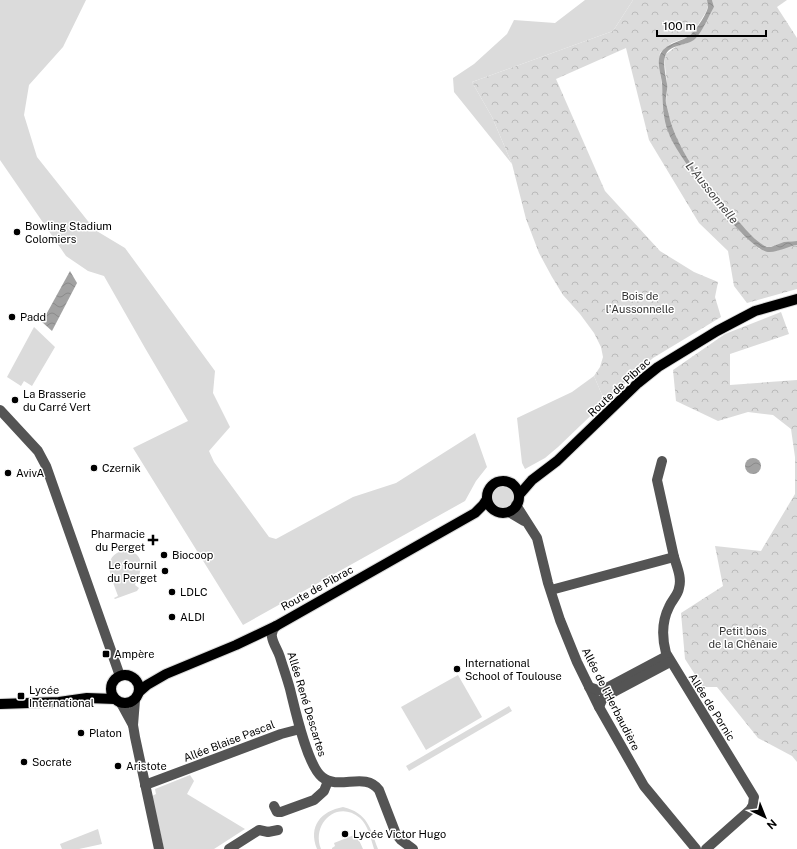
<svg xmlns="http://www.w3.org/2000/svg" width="797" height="849" viewBox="0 0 797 849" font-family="'Public Sans',sans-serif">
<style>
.green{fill:#dbdbdb}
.forest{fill:url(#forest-crowns)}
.water{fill:url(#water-waves)}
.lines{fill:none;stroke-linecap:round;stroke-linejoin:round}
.major-casing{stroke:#dbdbdb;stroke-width:12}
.minor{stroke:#545454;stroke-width:10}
.major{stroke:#000;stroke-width:10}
.poi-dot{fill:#000;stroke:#fff;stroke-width:1.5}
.labels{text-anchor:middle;stroke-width:3;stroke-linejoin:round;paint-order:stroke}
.poi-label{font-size:11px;fill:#000;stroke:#fff;text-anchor:start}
.park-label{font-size:11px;fill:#323232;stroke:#fff}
.street-label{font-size:11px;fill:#000;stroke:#fff}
.water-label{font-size:12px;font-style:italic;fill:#434343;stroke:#fff}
</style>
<defs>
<pattern id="forest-crowns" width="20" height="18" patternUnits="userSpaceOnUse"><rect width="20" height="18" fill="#dbdbdb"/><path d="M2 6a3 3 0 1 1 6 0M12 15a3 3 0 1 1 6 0" fill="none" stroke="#bababa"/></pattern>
<pattern id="water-waves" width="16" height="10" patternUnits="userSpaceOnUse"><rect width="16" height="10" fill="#a2a2a2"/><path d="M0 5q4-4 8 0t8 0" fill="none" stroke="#8a8a8a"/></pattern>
</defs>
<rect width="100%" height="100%" fill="#fff"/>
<g class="green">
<polygon points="0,0 86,0 63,47 29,85 24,115 37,157 95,230 125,248 215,371 213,393 230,427 209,451 214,462 269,537 276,539 353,497 396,483 475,433 487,467 476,481 465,501 243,625 133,448 188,421 145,348 104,276 88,271 66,256 0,160"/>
<polygon points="585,0 633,0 613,31 472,82 492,117 512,164 454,92 453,78 474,64 507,34 514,20 555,23"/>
<polygon points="34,327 55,347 32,386 24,381 21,386 7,377"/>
<polygon points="594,376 605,402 558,447 545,458 525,469 522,463 517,418 572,392"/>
<circle cx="503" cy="497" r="12"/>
<path d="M125,550c22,3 17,21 10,35l4,3 -2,3 -22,8 -1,-1 4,-2c-6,-18 -19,-40 7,-46z"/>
<polygon points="458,675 482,717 426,750 401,707"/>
<polygon points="509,706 512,711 409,771 406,766"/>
<polygon points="190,775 194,781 187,794 245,829 214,849 164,849 152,796 156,794 155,789"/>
<path d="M343,807c25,6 27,21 35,42h-4c-3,-10 -6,-24 -14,-31 -23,-19 -49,6 -39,31h-4c-9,-23 4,-38 26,-42z"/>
<polygon points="98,829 102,844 79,849 62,849 60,844"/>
<polygon points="354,835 355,839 358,838 363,849 332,849 332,848 335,846 334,843"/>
</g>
<g class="forest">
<polygon points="633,0 707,0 708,6 706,12 693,33 688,37 672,43 665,48 660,53 659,60 660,71 669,134 724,214 759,249 776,251 789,246 797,245 797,289 747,303 734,286 728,251 699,223 649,140 626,48 556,79 605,191 660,251 694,272 718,282 715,297 721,317 653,358 605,402 594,376 600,367 603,357 601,347 594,333 580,314 563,295 552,277 539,253 526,219 512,164 492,117 472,82 613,31"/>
<path d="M712,0h75l-10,7 20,31v203c-11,-1 -25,9 -32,5 -11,-4 -25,-22 -33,-32 -26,-30 -63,-70 -66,-112 0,-5 1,-10 1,-15 0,-12 -4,-22 -1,-33l11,-8 13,-4 24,-35z"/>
<polygon points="781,312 789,334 730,354 730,385 797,380 797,762 792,756 758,738 717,687 703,687 685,659 681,613 723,586 715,546 761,551 795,494 795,457 791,429 773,415 748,412 718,421 676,401 673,370 725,334"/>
</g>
<g class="water">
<path d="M707,0h5l2,7c-6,10 -11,24 -19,32 -8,7 -24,5 -29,15 -4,9 0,22 1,30 1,6 -2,13 -1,19 1,5 3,12 4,17 12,40 42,73 70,103 8,9 16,19 27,24h4l13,-5 13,-1v4c-9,1 -20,8 -29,7 -22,-3 -91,-96 -99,-118 -7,-17 -6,-33 -7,-51 -1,-8 -4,-16 -3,-24 2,-15 19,-16 30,-23 5,-3 19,-23 19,-30 0,-1 -1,-5 -1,-6z"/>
<polygon points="70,271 77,283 52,331 42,322"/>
<circle cx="753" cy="466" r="8"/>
</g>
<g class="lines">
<defs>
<g id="major">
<circle cx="503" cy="497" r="16"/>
<polyline points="519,495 532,480 557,461 638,383 658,367 717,331 755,311 797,299"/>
<circle cx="125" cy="689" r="14"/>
<polyline points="139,692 147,685 166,674 236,645 276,626 475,513 483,505 487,499"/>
<polyline points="0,704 59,702 87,698 115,699"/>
</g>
</defs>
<use href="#major" class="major-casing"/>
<g class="minor">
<polyline points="0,410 38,451 46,466 120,676"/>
<polyline points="662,461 657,480 674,557"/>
<polyline points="516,505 537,538 548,583 560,620 577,662 599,707 644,786 696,849"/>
<polyline points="509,512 524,521"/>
<path d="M551,590l123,-33c3,10 8,21 5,31 -1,7 -7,12 -10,19 -7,14 -7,31 -3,46l88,144 -1,8 -3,5 -44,39"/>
<path d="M276,626c-3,3 -5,6 -4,11 1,7 6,13 8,20 3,10 7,21 10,32 5,20 17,76 32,88 17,14 43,-6 57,13l17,44 5,6 12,9"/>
<polyline points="589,687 598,690 603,690 667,656"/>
<polyline points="135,700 133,725 135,737 159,849"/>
<polyline points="121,703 133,725"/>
<polyline points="599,707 602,700 606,696 670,662"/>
<polyline points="145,785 281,734 300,729"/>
<polyline points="274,806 277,812 281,812 314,800 324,791 328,781"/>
<polyline points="229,849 259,830 268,832 278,830"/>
</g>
<use href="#major" class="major"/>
</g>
<g class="poi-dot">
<circle cx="17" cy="232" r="4"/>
<circle cx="12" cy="317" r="4"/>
<circle cx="15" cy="400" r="4"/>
<circle cx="94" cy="468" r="4"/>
<circle cx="8" cy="473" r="4"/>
<path d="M151 534h4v4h4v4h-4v4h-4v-4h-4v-4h4z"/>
<circle cx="164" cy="555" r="4"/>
<circle cx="165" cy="571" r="4"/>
<circle cx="172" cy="592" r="4"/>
<circle cx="172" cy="617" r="4"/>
<rect x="102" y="650" width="8" height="8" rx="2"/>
<circle cx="457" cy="669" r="4"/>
<rect x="17" y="692" width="8" height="8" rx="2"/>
<circle cx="81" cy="733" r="4"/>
<circle cx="24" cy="762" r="4"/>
<circle cx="118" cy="766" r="4"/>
<circle cx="345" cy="834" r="4"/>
</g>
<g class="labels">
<g class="poi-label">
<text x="25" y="230">Bowling Stadium<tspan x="25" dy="13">Colomiers</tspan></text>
<text x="20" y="321">Padd</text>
<text x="23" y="398">La Brasserie<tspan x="23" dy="13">du Carré Vert</tspan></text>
<text x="102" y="472">Czernik</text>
<text x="16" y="477">AvivA</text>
<text x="145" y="538" text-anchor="end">Pharmacie<tspan x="145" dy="13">du Perget</tspan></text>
<text x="172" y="559">Biocoop</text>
<text x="157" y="569" text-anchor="end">Le fournil<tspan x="157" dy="13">du Perget</tspan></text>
<text x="180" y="596">LDLC</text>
<text x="180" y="621">ALDI</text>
<text x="114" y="658">Ampère</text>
<text x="465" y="667">International<tspan x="465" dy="13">School of Toulouse</tspan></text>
<text x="29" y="694">Lycée<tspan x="29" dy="13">International</tspan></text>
<text x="89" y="737">Platon</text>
<text x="32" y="766">Socrate</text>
<text x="126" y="770">Aristote</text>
<text x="353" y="838">Lycée Victor Hugo</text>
</g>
<g class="park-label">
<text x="640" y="300">Bois de<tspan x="640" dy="13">l'Aussonnelle</tspan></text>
<text x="743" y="635">Petit bois<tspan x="743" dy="13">de la Chênaie</tspan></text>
</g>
<g class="street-label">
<text transform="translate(619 387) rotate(-43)" y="4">Route de Pibrac</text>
<text transform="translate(317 588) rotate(-29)" y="4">Route de Pibrac</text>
<text transform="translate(611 699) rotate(63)" y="4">Allée de l'Herbaudière</text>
<text transform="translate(307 704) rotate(73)" y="4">Allée René Descartes</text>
<text transform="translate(712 707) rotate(58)" y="4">Allée de Pornic</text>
<text transform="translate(229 741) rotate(-21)" y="4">Allée Blaise Pascal</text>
</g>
<g class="water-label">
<text transform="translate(712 193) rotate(51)" y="4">L'Aussonnelle</text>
</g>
</g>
<g transform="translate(765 817) rotate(137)" stroke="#ffffff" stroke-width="3" paint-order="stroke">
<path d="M0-3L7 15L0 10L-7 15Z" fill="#000000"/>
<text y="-6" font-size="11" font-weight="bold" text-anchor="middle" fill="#000000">N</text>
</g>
<path d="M657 30v6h109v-6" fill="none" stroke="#000000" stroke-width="2"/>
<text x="663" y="30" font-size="12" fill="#000000" stroke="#ffffff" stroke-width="3" paint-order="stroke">100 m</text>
</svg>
